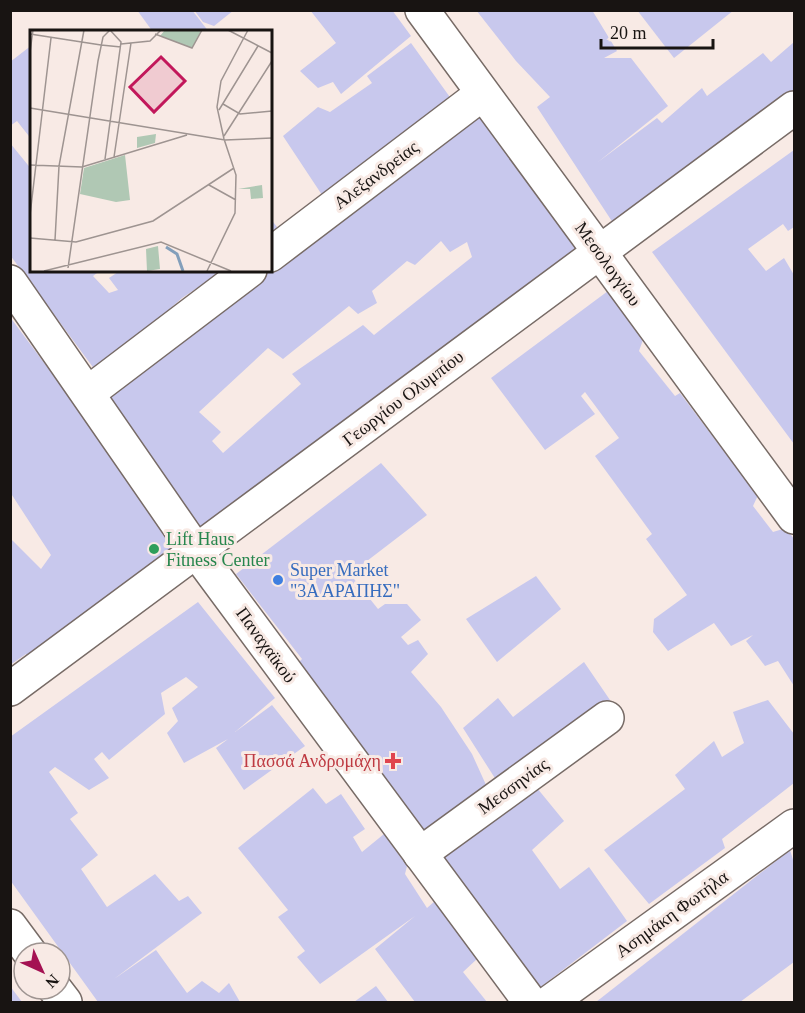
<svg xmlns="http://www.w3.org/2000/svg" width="805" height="1013" viewBox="0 0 805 1013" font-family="'Times New Roman',serif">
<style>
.building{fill:#c8c8ed;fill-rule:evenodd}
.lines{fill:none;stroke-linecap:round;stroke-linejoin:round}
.street-casing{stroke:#776b66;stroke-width:36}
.street{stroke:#fff;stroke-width:33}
.leisure-dot{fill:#2e9e5b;stroke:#f8eae5;stroke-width:2}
.shop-dot{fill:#3f7fe0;stroke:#f8eae5;stroke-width:2}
.health-dot{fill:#e0444e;stroke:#f8eae5;stroke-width:2}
.labels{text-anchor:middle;stroke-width:6;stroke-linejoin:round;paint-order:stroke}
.street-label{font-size:18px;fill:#181412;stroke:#f8eae5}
.leisure-label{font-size:18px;fill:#27864d;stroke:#f8eae5;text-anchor:start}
.shop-label{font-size:18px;fill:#366cbe;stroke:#f8eae5;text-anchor:start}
.health-label{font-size:18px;fill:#be3a42;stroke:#f8eae5;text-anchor:end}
.inset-river{fill:none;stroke:#839fbb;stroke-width:3}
.inset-road{fill:none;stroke:#9e9491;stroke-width:1.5}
.view{fill:#c2185b;fill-opacity:0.15;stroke:#c2185b;stroke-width:3}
.inset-edge{fill:none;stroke:#181412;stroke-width:3}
</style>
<rect width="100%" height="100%" fill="#f8eae5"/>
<g class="building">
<polygon points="137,10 192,10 209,32 153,32"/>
<polygon points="194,10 234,10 214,26 203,22"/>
<polygon points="310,10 392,10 411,36 341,94 333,82 318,88 300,71 336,43"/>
<polygon points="476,10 592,10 617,51 604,58 631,58 668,106 598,162 657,118 662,123 702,88 707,96 763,53 771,62 794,42 794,91 793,90 738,136 617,229 537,107 550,97 516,61"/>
<polygon points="637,10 734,10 674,58"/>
<polygon points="411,43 452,100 324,198 283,136 318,107 330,112 372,83 367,76"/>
<polygon points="32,45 32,140 17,121 10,126 10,62"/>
<path d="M480,115l102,138 -378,282 -102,-138zM441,241l9,11 17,-10 5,15 -98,78 -11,-10 -71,49 9,10 -78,69 -11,-12 9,-9 -22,-20 69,-64 15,11 66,-53 9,8 19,-11 -5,-12 35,-30 8,4z"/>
<polygon points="10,143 32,170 32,270 101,270 93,276 109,293 118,290 109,278 121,270 224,270 182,298 147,329 95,370 10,255"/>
<polygon points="794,150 794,227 788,231 783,224 748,249 766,271 784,258 794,275 794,444 652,252"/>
<polygon points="270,218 277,227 274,239 270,242"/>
<polygon points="608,291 644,337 639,351 675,396 680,393 738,470 759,493 753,506 773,532 786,528 794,539 794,686 778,661 765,666 746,641 753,635 731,646 714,623 668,651 653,632 654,619 687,595 646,539 652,534 595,456 619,438 585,392 581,396 595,414 545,450 491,378"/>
<polygon points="10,317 97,434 177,553 28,658 26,654 10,665 10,538 41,569 51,555 10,492"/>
<polygon points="381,463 427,515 350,574 378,609 385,604 407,604 421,620 401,637 408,645 418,640 428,654 411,672 441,707 472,754 487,787 423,835 298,663 302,659 236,574"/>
<polygon points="536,576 561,609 497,662 466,619"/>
<polygon points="198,602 275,698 235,732 272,705 305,746 244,790 216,748 228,739 184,763 167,733 178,721 172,708 198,687 186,677 161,693 165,714 109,760 102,752 94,759 109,778 89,790 55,767 49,772 78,813 70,819 98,855 81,869 107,907 155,874 179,901 188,896 202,913 114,979 156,950 187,993 202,981 219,993 229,983 240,1002 98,1002 10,880 10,737"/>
<polygon points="584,662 610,700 540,754 498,783 463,728 498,698 513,717"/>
<polygon points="768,700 794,734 794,783 722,839 725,848 649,904 604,850 685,789 675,775 714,741 722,757 744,743 733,712"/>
<polygon points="528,777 564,821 532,850 560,889 589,867 627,921 534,992 437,851"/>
<polygon points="313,788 326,804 341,794 365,829 353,837 362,852 384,834 407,866 405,874 427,908 435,901 477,959 463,972 487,1002 415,1002 375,949 415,916 320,984 297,957 305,951 278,917 288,910 238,848"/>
<polygon points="790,850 794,863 794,962 740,1002 596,1002"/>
<polygon points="10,986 22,1002 10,1002"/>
<polygon points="376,986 388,1002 354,1002"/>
</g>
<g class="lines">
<defs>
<g id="street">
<polyline points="422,10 794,517"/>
<polyline points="270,255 482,94"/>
<polyline points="10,282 196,551 530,1002"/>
<polyline points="88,393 250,270"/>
<polyline points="10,689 794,108"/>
<polyline points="420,854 607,718"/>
<polyline points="10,926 30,953"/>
<polyline points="55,989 65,1002"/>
<polyline points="550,1002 794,826"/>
</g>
</defs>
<use href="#street" class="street-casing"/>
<use href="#street" class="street"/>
</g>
<circle class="leisure-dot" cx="154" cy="549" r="6"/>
<circle class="shop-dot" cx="278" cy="580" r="6"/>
<path class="health-dot" d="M390 752h6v6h6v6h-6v6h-6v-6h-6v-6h6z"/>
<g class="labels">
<g class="street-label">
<text transform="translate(376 175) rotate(-37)" y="6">Αλεξανδρείας</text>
<text transform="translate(608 264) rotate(54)" y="6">Μεσολογγίου</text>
<text transform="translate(403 398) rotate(-37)" y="6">Γεωργίου Ολυμπίου</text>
<text transform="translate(266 645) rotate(54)" y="6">Παναχαϊκού</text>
<text transform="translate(513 786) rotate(-36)" y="6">Μεσσηνίας</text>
<text transform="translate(672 914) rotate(-36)" y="6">Ασημάκη Φωτήλα</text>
</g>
<g class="leisure-label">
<text x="166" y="545">Lift Haus<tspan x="166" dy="21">Fitness Center</tspan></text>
</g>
<g class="shop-label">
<text x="290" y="576">Super Market<tspan x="290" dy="21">"3Α ΑΡΑΠΗΣ"</tspan></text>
</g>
<g class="health-label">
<text x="381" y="767">Πασσά Ανδρομάχη</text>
</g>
</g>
<g transform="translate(30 30)">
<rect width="242" height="242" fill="#f8eae5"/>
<path d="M135,0h37l-10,18 -32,-12zM126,104l-1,9 -18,5v-11zM95,125l5,45 -14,2 -36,-8 4,-26zM232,155l1,13 -12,1 -1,-10h-12zM128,216l2,23 -13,2 -1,-22z" fill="#b0c8b4"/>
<path class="inset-river" d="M136,217l11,7 6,17"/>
<path class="inset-road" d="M198,0l44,23M0,4l71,11M125,4l37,14 10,-18M91,14l29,-3 11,-11M71,15l20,2M0,22l3,-22M193,74l17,10 32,-3M0,78l195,32 47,-2M189,80l39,-64M194,106l48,-75M194,109l-7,-32 4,-26 27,-51M84,127l17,-114M75,129l16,-117 -11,-12M0,135l52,2 105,-32M179,155l27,15M0,185l21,-177M0,208l46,4 77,-21 81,-53M25,210l4,-74 25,-136M38,238l30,-207 5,-24 7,-7M14,241l117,-29 70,29M177,241l28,-58 1,-38 -12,-36"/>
<path class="view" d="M131,27l24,24 -31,31 -24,-25z"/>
<rect width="242" height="242" class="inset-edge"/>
</g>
<rect width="805" height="1013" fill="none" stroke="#181412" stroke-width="24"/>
<g transform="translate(42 971) rotate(135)"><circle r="28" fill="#f8eae5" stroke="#9e9491" stroke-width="1.5"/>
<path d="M0-4.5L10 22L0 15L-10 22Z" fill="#a41152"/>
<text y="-9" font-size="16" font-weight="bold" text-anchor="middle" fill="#181412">N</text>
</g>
<path d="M601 39v9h112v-9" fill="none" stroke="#181412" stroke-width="3"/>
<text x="610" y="39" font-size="18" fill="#181412" stroke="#f8eae5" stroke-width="4.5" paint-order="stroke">20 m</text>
</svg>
